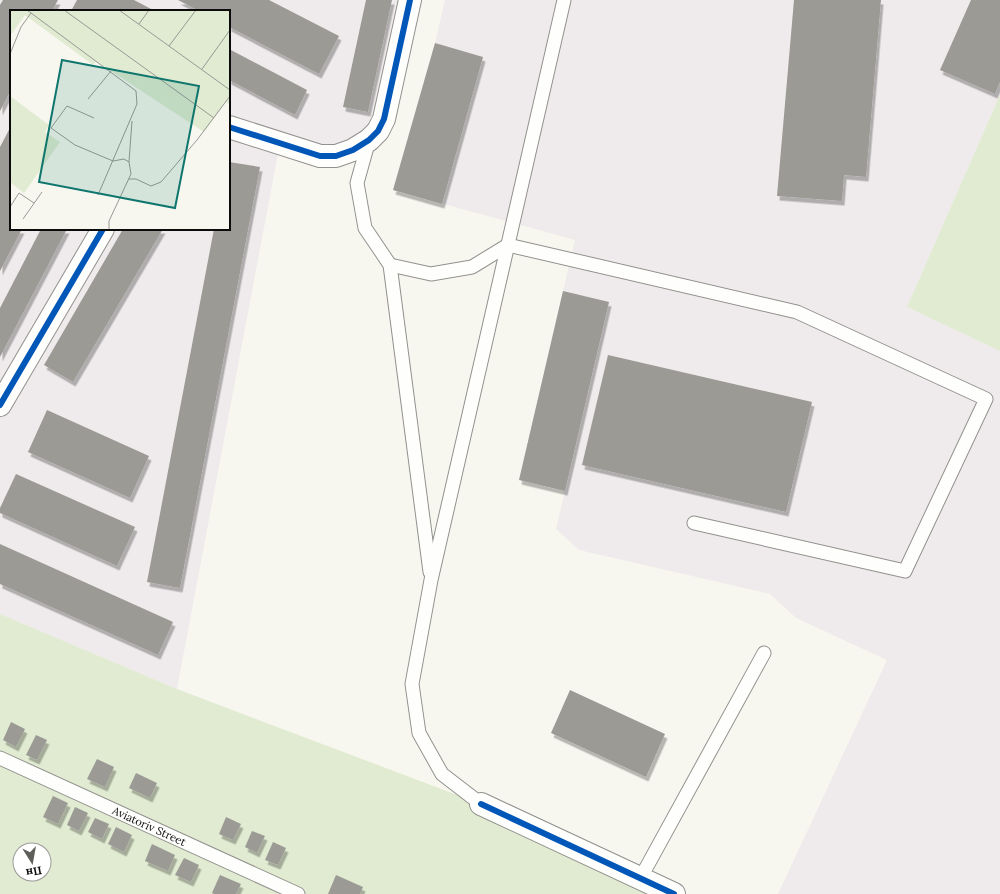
<svg xmlns="http://www.w3.org/2000/svg" width="1000" height="894" viewBox="0 0 1000 894" font-family="Lora,serif">
<style>
.industrial{fill:#efeaec;fill-rule:evenodd}
.green{fill:#e0ebd1;fill-rule:evenodd}
.building{fill:#9b9a95;filter:url(#shadow)}
.lines{fill:none;stroke-linecap:round;stroke-linejoin:round}
.lane-casing{stroke:#92918e;stroke-width:15}
.street-casing{stroke:#92918e;stroke-width:24}
.lane{stroke:#fefefd;stroke-width:13}
.street{stroke:#fefefd;stroke-width:22}
.cycleway-casing{stroke:#fff;stroke-width:8}
.cycleway{stroke:#0057b8;stroke-width:6}
.labels{text-anchor:middle;stroke-width:4;stroke-linejoin:round;paint-order:stroke}
.street-label{font-size:11px;fill:#0b0b0b;stroke:#fff}
.inset-road{fill:none;stroke:#999994;stroke-width:1}
.view{fill:#0f766e;fill-opacity:0.15;stroke:#0f766e;stroke-width:2}
.inset-edge{fill:none;stroke:#0b0b0b;stroke-width:2}
</style>
<defs>
<filter id="shadow"><feDropShadow dx="2.5" dy="4.5" stdDeviation="0" flood-color="#0004"/></filter>
</defs>
<rect width="100%" height="100%" fill="#f8f7ef"/>
<g class="industrial">
<path d="M0,0h410l-26,119 -31,31 -73,-7 -103,546 -177,-75zM11,11h218v218h-218z"/>
<polygon points="445,0 1000,0 1000,95 907,307 1000,351 1000,894 778,894 887,660 796,618 770,594 579,550 556,529 565,491 519,480 575,240 393,190 435,43"/>
</g>
<g class="green">
<polygon points="1000,95 1000,351 907,307"/>
<path d="M0,614l177,75 304,115 193,90h-674zM20,850h24v24h-24z"/>
</g>
<g class="building">
<polygon points="3,0 58,0 52,11 11,11 11,90 0,111 0,5"/>
<polygon points="77,0 134,0 155,11 71,11"/>
<polygon points="178,0 269,0 339,36 319,74 229,27 229,11 199,11"/>
<polygon points="366,0 392,0 368,112 343,107"/>
<polygon points="794,0 881,0 866,177 844,175 842,201 777,196"/>
<polygon points="971,0 1000,0 1000,82 995,94 940,70"/>
<polygon points="435,43 483,57 442,204 393,190"/>
<polygon points="229,49 307,90 295,115 229,80"/>
<polygon points="11,126 11,229 22,229 0,271 0,147"/>
<polygon points="229,162 260,167 180,588 147,582 214,229 229,229"/>
<polygon points="41,229 67,229 0,357 0,308"/>
<polygon points="123,229 163,229 73,382 44,365"/>
<polygon points="563,291 609,302 565,491 519,480"/>
<polygon points="608,355 812,402 786,512 582,465"/>
<polygon points="47,410 149,456 130,498 28,452"/>
<polygon points="16,474 135,527 117,566 0,513 0,508"/>
<polygon points="0,544 173,622 158,655 0,584"/>
<polygon points="570,690 665,734 646,777 551,733"/>
<polygon points="11,722 25,729 16,747 3,740"/>
<polygon points="36,735 47,740 37,760 26,755"/>
<polygon points="97,759 114,767 105,787 87,779"/>
<polygon points="136,773 157,783 150,798 129,788"/>
<polygon points="53,796 68,803 58,824 43,817"/>
<polygon points="75,807 88,813 79,831 67,825"/>
<polygon points="226,817 241,824 233,840 219,834"/>
<polygon points="95,818 109,824 102,839 88,832"/>
<polygon points="116,827 132,835 124,852 108,844"/>
<polygon points="252,831 265,836 257,853 245,847"/>
<polygon points="273,842 286,848 278,865 265,860"/>
<polygon points="152,844 175,855 168,871 145,861"/>
<polygon points="184,858 199,865 191,882 175,875"/>
<polygon points="220,875 241,884 236,894 214,894 212,893"/>
<polygon points="336,875 363,887 360,894 328,894"/>
</g>
<g class="lines">
<defs>
<g id="lane">
<polyline points="369,140 357,183 365,228 390,265 430,572"/>
<polyline points="390,265 431,274 472,267 508,245 797,312 986,399 905,571 694,523"/>
<path id="s1" d="M0,758l298,136"/>
<polyline points="481,804 442,774 419,733 412,684 431,580 564,0"/>
<polyline points="640,879 764,653"/>
</g>
<g id="street">
<polyline points="229,127 320,156 336,156 353,150 369,140 378,131 384,119 410,0"/>
<polyline points="0,405 103,229"/>
<polyline points="481,804 674,894"/>
</g>
</defs>
<use href="#lane" class="lane-casing"/>
<use href="#street" class="street-casing"/>
<use href="#lane" class="lane"/>
<use href="#street" class="street"/>
<defs>
<g id="cycleway">
<polyline points="229,127 320,156 336,156 353,150 369,140 378,131 384,119 410,0"/>
<polyline points="0,405 103,229"/>
<polyline points="481,804 674,894"/>
</g>
</defs>
<use href="#cycleway" class="cycleway-casing"/>
<use href="#cycleway" class="cycleway"/>
</g>
<g class="labels">
<g class="street-label">
<text dy="4" stroke="none"><textPath href="#s1" startOffset="164">Aviatoriv Street</textPath></text>
</g>
</g>
<g transform="translate(10 10)">
<rect width="220" height="220" fill="#f8f7ef"/>
<path d="M0,0h220v95l-4,-3 -22,30 -108,-71 -3,4 -68,-50 -15,21zM0,86l39,29 -4,7 15,10 -36,51 -14,-11z" fill="#e0ebd1"/>
<path class="inset-road" d="M17,0l109,81 1,13 -39,91M54,0l150,108M109,0l111,80M129,14l10,-14M159,36l27,-36M0,44l11,-27 10,-14M192,59l28,-39M78,89l23,-28M84,108l-27,-12 -16,22 24,17 38,16 11,-2 5,3M119,169h7l15,7 10,-4 36,-42 33,-44M0,197l9,-14 15,10M13,209l19,-27M99,220v-9l22,-47 -2,-12 3,-41"/>
<path class="view" d="M52,50l137,26 -24,122 -136,-26z"/>
<rect width="220" height="220" class="inset-edge"/>
</g>
<g transform="translate(32 862) rotate(169)"><circle r="19" fill="#ffffff" stroke="#9d9d9d"/>
<path d="M0-3L7 15L0 10L-7 15Z" fill="#5e5e5b"/>
<text y="-6" font-size="11" font-weight="bold" text-anchor="middle" fill="#0b0b0b">Пн</text>
</g>
</svg>
